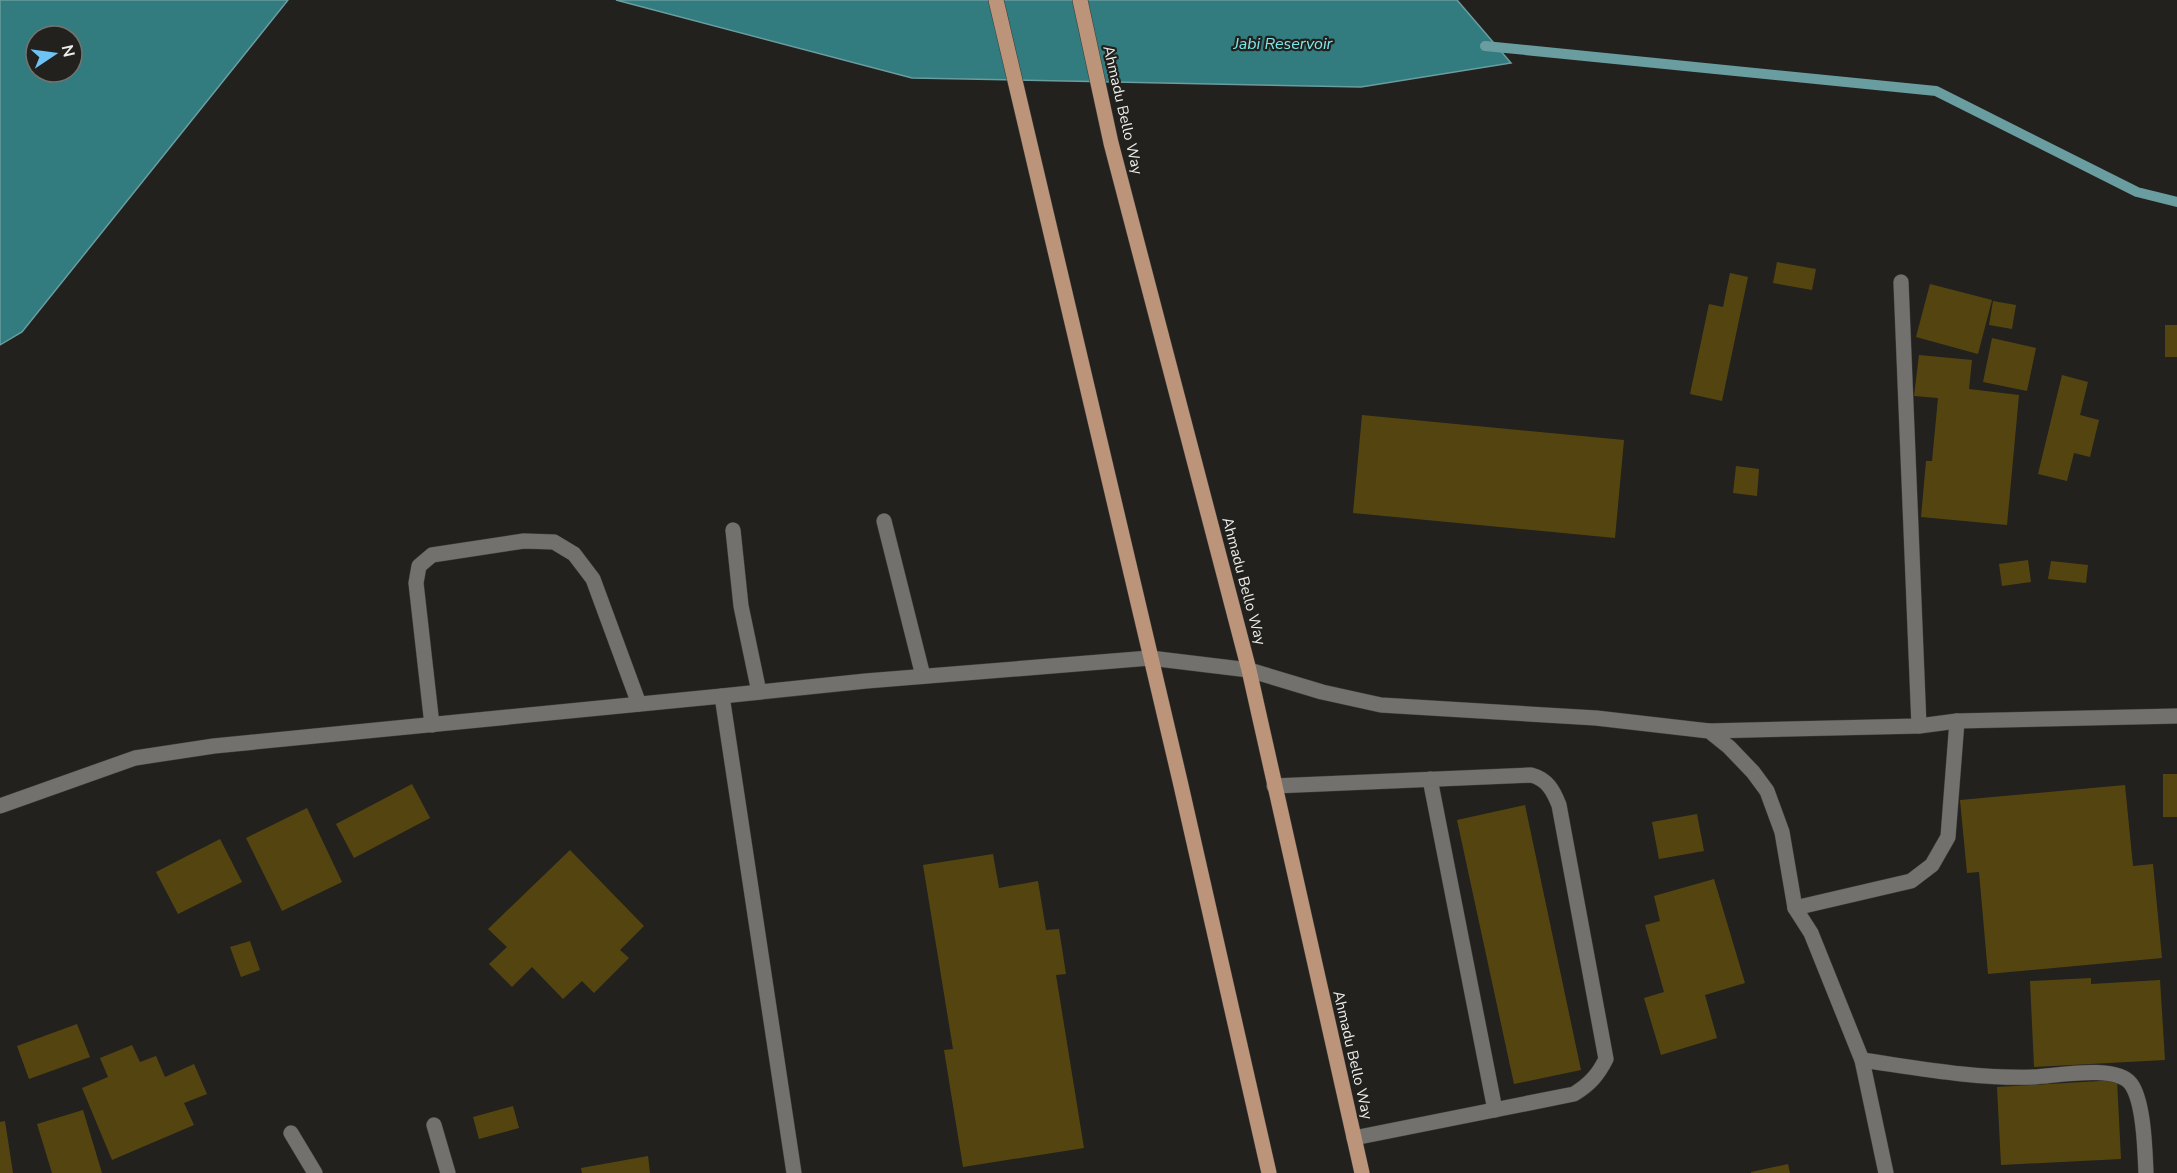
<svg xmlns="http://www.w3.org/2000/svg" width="2177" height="1173" viewBox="0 0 2177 1173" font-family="'Nunito Sans',sans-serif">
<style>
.water{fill:#327b7e;stroke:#6a9d9f;stroke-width:1.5;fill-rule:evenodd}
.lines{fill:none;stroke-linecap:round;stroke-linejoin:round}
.stream{stroke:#6a9d9f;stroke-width:10}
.building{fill:#544510}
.minor-casing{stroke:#3d3d3a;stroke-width:16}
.major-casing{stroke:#3d3d3a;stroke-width:16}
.minor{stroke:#72716d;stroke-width:15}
.major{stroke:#bb947a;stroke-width:15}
.labels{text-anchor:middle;stroke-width:4.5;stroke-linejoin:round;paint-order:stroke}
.street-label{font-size:15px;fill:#ededeb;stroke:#22211e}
.water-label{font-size:16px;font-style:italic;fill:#7be9ee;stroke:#22211e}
</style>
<rect width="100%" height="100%" fill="#22211e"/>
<g class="water">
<path d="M0,0h288l-266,332 -22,13zM36,36h36v36h-36z"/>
<polygon points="616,0 1457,0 1511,63 1361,87 912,78"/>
</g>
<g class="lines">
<polyline class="stream" points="1485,46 1936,91 2137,192 2177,202"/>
</g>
<g class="building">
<polygon points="1777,262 1816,269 1812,290 1773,283"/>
<polygon points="1730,273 1748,277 1722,401 1690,394 1709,304 1723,307"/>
<polygon points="1930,284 1992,300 1978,354 1916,337"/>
<polygon points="1993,301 2016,305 2012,329 1989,325"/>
<rect x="2165" y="325" width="12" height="32"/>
<polygon points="1992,338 2036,348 2027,391 1983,382"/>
<polygon points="1919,355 1972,360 1969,389 2019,395 2007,525 1921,517 1926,461 1932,461 1938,398 1914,396"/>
<polygon points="2062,375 2088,382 2080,415 2099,420 2090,457 2074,453 2067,481 2038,474"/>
<polygon points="1362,415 1624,440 1615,538 1353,513"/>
<polygon points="1736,466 1759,469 1757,496 1733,493"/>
<polygon points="2028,560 2031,582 2002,586 1999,564"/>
<polygon points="2051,561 2088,565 2086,583 2048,579"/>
<rect x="2163" y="774" width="14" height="43"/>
<polygon points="412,784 430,818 354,858 336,824"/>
<polygon points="2125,785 2133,866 2153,864 2162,958 1988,974 1979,872 1967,873 1960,800"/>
<polygon points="1525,805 1581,1070 1514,1084 1457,820"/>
<polygon points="307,808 342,882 282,911 246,838"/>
<polygon points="1697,814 1704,851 1659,859 1652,822"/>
<polygon points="220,839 242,882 178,914 156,872"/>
<polygon points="570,850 644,926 620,950 629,958 594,993 582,981 563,999 532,967 512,987 489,964 507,947 488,929"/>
<polygon points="993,854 999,888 1038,881 1046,930 1059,929 1066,974 1056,975 1084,1148 963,1167 944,1050 953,1049 923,865"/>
<polygon points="1714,879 1745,983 1705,995 1717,1038 1661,1055 1644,998 1664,992 1645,925 1660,921 1654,896"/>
<polygon points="250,941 260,970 241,977 230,947"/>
<polygon points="2091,978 2091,984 2160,980 2165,1060 2034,1067 2030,981"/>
<polygon points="77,1024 90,1057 29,1079 17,1046"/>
<polygon points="132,1045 140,1062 156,1056 165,1077 194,1064 207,1094 184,1103 194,1125 112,1160 82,1088 108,1077 100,1058"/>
<polygon points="2117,1080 2121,1159 2001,1165 1997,1087"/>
<polygon points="513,1106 519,1128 479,1139 473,1117"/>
<polygon points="83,1110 102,1173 52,1173 37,1124"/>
<polygon points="5,1121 13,1173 0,1173 0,1122"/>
<polygon points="648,1156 650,1173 582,1173 581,1168"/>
<polygon points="1788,1164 1790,1173 1751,1173 1751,1172"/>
</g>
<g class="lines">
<defs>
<g id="minor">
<polyline points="1901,282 1919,726"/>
<polyline points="884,521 923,676"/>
<polyline points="733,530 741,606 759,692"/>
<polyline points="432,725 416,583 419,566 432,555 524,541 554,542 574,554 593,579 639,704"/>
<polyline points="1709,731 1919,726 1957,721 2177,716"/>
<polyline points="1430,779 1495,1110"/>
<path d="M1274,786l257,-11c16,4 22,15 28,30l47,254c-8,16 -16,25 -32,35l-220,44"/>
<polyline points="0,806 135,758 214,746 722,696"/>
<polyline points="1795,908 1911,881 1932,865 1948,837 1957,721"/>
<path d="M1862,1060c56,8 114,19 172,17 22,-1 82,-13 97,7 13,18 14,67 15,89"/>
<polyline points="434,1125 448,1173"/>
<polyline points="291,1133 315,1173"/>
<polyline points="794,1173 722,696 866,681 1150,658 1249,670 1322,692 1381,705 1596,718 1709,731 1729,747 1753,772 1767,791 1782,832 1795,908 1811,933 1862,1060 1886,1173"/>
</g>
<g id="major">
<polyline points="996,0 1180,781 1269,1173"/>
<polyline points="1080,0 1111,143 1249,670 1362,1173"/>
</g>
</defs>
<use href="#minor" class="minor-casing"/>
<use href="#major" class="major-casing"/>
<use href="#minor" class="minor"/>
<use href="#major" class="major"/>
</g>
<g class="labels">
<g class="street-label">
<text transform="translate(1123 110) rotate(77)" y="5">Ahmadu Bello Way</text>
<text transform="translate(1244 581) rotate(75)" y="5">Ahmadu Bello Way</text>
<text transform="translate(1353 1055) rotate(77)" y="5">Ahmadu Bello Way</text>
</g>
<g class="water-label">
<text x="1283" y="49">Jabi Reservoir</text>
</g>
</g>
<g transform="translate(54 54) rotate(77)"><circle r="28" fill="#22211e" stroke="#737370" stroke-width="1.5"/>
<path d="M0-4.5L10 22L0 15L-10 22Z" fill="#6fc2f4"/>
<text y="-9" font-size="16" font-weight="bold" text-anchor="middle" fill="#ededeb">N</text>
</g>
</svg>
